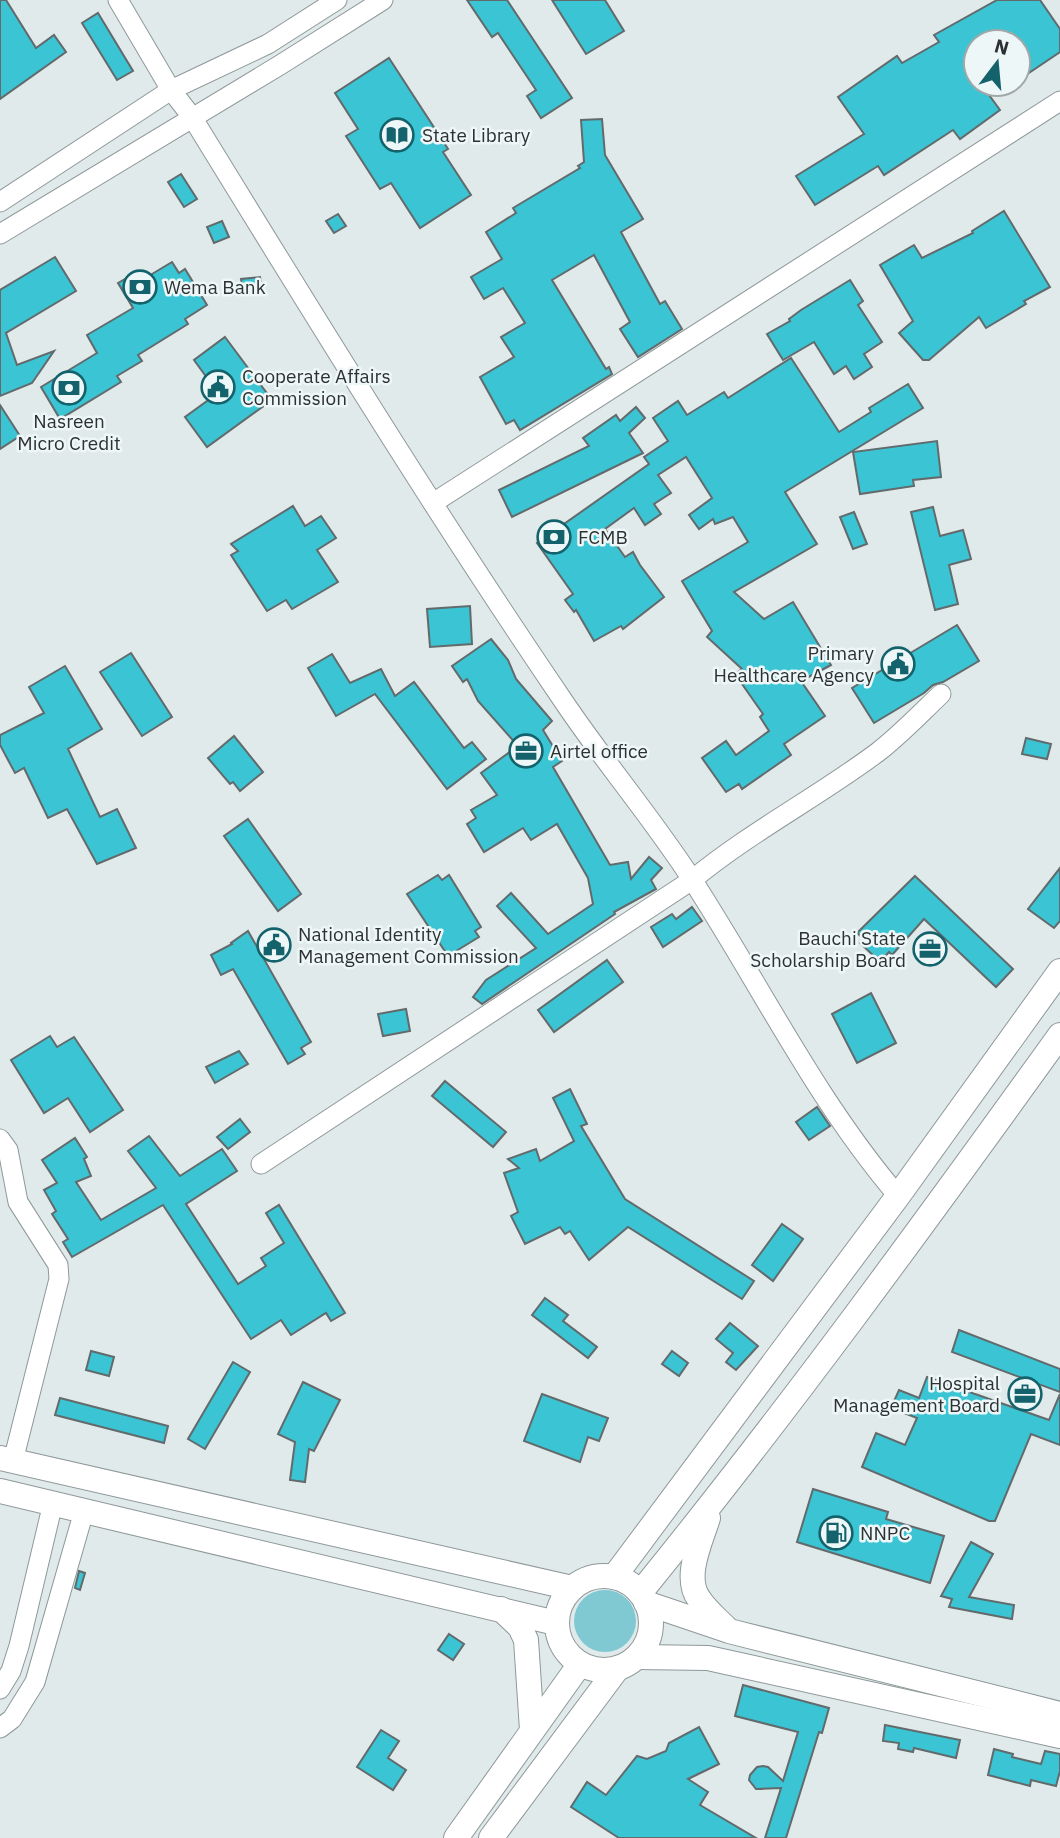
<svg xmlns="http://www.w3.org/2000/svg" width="1060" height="1838" viewBox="0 0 1060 1838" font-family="'IBM Plex Sans',sans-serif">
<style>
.green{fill:#80c9d3}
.building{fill:#3ac4d4;stroke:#626a6b;stroke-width:2}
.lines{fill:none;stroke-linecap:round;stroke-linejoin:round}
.minor-casing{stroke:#8f9899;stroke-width:21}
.tertiary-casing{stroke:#8f9899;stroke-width:26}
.minor{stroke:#fff;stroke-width:19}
.tertiary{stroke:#fff;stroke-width:24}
.labels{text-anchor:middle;stroke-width:5;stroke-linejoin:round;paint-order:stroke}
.poi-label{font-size:19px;fill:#2d3131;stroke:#eef7f8;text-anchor:start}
</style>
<rect width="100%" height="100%" fill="#e0eaeb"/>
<circle class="green" cx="605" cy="1621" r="31"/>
<g class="building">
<polygon points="0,0 6,0 36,48 54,35 66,52 0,99"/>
<polygon points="467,0 507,0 572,98 541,118 527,96 536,90 498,33 492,37"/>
<polygon points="552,0 605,0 624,31 586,54"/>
<polygon points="997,0 1040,0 1060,29 1060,52 1023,77 1018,70 1018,42 976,42 976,84 981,84 1000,110 960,139 953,130 884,175 878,166 815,205 796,176 864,134 838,97 897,56 902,63 939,42 934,35"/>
<polygon points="98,13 133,71 117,80 82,23"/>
<polygon points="389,58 448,149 443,152 471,195 420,228 391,183 380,189 346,136 358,129 335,93"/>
<polygon points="602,119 605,155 643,219 621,232 660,304 665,301 682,329 638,357 620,329 630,322 594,255 552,280 606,369 609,367 612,374 520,430 514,420 506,424 480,377 514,357 501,337 525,323 503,288 484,299 471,277 502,259 486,232 516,213 513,208 580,168 578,166 584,162 581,120"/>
<polygon points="181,174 197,199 184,207 168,182"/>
<polygon points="1004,211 1050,287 1024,301 1026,304 986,328 979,317 929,360 923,360 899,333 913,321 880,265 914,245 922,258 973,233 972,231"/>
<polygon points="338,214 346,226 334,233 326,221"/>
<polygon points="222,221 229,237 214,243 207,227"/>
<polygon points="55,257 76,291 6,333 17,365 54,351 32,383 0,396 0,290"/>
<polygon points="172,262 179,273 185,269 207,305 185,319 188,324 138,355 142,361 117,376 121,382 60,419 41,387 97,353 87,335 133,308 118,283 137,272 142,280"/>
<polygon points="260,277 262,291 243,293 241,279"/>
<polygon points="850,280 863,301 858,305 882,342 864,354 872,367 854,379 846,366 834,374 814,342 783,360 767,334 790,321 789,319 801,310"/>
<polygon points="225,337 272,400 207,447 185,417 218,393 194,360"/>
<polygon points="791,358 839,432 871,412 869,408 908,384 923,408 785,492 817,544 734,592 764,619 793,602 831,665 801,681 825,716 784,744 791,755 742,789 739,784 726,792 702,758 726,741 736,755 769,731 760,717 763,714 735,674 742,669 707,637 712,631 682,581 748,542 733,517 715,524 713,519 699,529 689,515 712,498 686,457 658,475 671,493 654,504 661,514 645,525 634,508 605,529 625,557 633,552 640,565 664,597 623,629 621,626 594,641 576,610 574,612 565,600 573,594 537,543 649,464 644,457 668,441 653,418 678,401 687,415 724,392 728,398"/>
<polygon points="0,405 20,436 0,449"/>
<polygon points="636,407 645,418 629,433 643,453 512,517 499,490 589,446 583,438 616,415 620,421"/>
<polygon points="937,441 941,477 913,480 914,486 860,494 853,452"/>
<polygon points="293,506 305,526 321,516 336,538 317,550 338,582 292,609 286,600 267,611 231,555 238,551 231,544"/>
<polygon points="933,507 940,536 963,530 971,559 949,565 958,604 935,610 911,512"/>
<polygon points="854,512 867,544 853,549 840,517"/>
<polygon points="470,606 472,644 430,647 427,609"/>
<polygon points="957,625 979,661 943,682 933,685 924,693 874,723 852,688"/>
<polygon points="491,639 508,660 516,679 552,721 543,730 562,761 553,767 610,865 628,862 631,879 649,857 662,868 651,880 656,889 614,912 615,914 482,1004 473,997 486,980 536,948 497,906 511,893 548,934 593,904 588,878 557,824 531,840 523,828 484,852 467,824 476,818 471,810 497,795 481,773 518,746 478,701 467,679 463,682 452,666"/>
<polygon points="131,653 172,717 142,736 100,672"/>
<polygon points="332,654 350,683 381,669 395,696 414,682 464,748 472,742 486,759 447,789 375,694 336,716 308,668"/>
<polygon points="65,666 102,729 68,749 100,817 117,809 136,848 97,864 67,809 48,818 24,768 15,773 0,745 0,735 44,713 29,687"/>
<polygon points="234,736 263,772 240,791 233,782 230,784 208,758"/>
<polygon points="1026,738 1051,744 1047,759 1022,754"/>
<polygon points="248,819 301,894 278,911 224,836"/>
<polygon points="1060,868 1060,921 1054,928 1028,909"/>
<polygon points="438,875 442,880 449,875 481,927 475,931 479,937 448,956 407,894"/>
<polygon points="915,876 1013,969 996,987 924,919 892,955 889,952 882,960 878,957 876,958 860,943 864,939 857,933"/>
<polygon points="692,907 702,921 663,947 651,927 672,914 676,919"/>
<polygon points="248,931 311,1042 301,1048 305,1054 288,1064 233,969 221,975 211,955 232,944 231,943"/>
<polygon points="607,960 623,982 554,1032 538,1010"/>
<polygon points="871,993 896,1043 857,1063 832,1014"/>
<polygon points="406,1009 410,1031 383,1036 378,1014"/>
<polygon points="50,1036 57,1047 74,1037 123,1110 90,1132 68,1098 44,1113 11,1060"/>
<polygon points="239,1051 248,1064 215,1083 206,1067"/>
<polygon points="445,1081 506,1132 493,1147 432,1096"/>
<polygon points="570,1089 587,1124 581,1126 625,1199 754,1281 742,1299 628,1227 589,1260 570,1231 565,1234 560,1227 525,1244 511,1216 518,1212 504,1173 519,1168 508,1159 536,1149 540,1161 574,1141 553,1098"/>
<polygon points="817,1107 830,1126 809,1140 796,1122"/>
<polygon points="240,1119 250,1132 228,1149 217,1137"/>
<polygon points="149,1136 180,1176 222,1149 237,1171 186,1204 238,1284 266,1266 261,1258 284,1243 266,1213 279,1205 345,1313 331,1321 326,1313 291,1335 281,1320 251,1339 163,1205 72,1257 63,1242 68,1239 52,1214 56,1211 44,1190 57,1183 42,1160 75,1138 87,1157 84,1159 91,1176 76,1182 101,1220 156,1188 128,1151"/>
<polygon points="782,1224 803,1239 773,1281 752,1265"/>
<polygon points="545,1298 568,1315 563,1321 597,1347 588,1358 532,1315"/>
<polygon points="730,1323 758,1346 736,1370 726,1362 733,1353 716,1339"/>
<polygon points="959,1330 1060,1369 1060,1392 952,1352"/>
<polygon points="91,1351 114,1357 109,1376 86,1370"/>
<polygon points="672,1351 688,1363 679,1376 662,1364"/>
<polygon points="233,1362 250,1372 205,1449 188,1439"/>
<polygon points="927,1377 1049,1420 1060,1394 1060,1445 1031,1434 995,1521 989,1521 862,1467 876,1433 905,1445 917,1418 891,1408 899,1390 919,1398"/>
<polygon points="303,1382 340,1400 314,1451 309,1449 305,1482 290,1480 295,1442 278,1434"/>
<polygon points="542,1394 608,1418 599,1441 588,1437 580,1462 524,1441"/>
<polygon points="60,1398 168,1426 164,1443 55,1415"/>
<polygon points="813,1489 888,1512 886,1519 944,1536 930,1583 797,1542"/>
<polygon points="971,1542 993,1554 969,1597 1014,1605 1012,1619 949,1607 952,1599 941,1596"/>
<polygon points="79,1571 85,1573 80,1590 75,1588"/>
<polygon points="449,1634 464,1644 453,1660 438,1650"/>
<polygon points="743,1685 829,1708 822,1733 819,1732 786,1838 765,1838 781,1788 756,1789 749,1780 750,1775 757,1767 763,1766 768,1767 783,1781 798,1732 735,1716"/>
<polygon points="885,1725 960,1740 956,1758 914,1748 913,1752 898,1749 899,1743 883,1741"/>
<polygon points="699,1727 719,1764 688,1779 708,1792 700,1805 756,1838 619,1838 571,1807 587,1782 606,1795 637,1756 647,1759 666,1751 669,1743"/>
<polygon points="381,1730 399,1741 388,1758 406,1770 393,1790 357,1767"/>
<polygon points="994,1749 1013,1754 1012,1757 1041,1764 1045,1751 1060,1754 1060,1771 1056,1786 1031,1780 1030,1786 988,1775"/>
</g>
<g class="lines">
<defs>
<g id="minor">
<path d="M118,0l53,90 21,27c121,197 242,394 372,585 41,61 89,117 129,179 68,105 123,219 205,315"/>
<polyline points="0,202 171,90 268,44 337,0"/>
<polyline points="0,234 280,65 383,0"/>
<polyline points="433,503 1060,101"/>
<polyline points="0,1139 8,1150 18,1202 58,1265 59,1279 13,1461"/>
<path d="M261,1164l431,-284c58,-48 126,-83 186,-128 22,-17 43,-39 63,-58"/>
<polyline points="0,1689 11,1671 19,1646 53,1503"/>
<polyline points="0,1728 12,1719 35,1682 84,1511"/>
</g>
<g id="tertiary">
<polyline points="0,1458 572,1588"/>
<polyline points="0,1491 556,1623"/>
<path d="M708,1518c-7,23 -25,59 -9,81 7,11 18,20 27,29"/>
<circle cx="604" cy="1623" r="47"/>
<polyline points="614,1577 898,1196 1060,971"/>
<path d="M640,1593c147,-181 284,-369 420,-558"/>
<polyline points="646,1603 729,1631 1060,1714"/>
<polyline points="501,1609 520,1627 526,1640 532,1730"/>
<polyline points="637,1657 708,1658 1060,1736"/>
<polyline points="456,1838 580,1664"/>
<polyline points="491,1838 617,1669"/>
</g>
</defs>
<use href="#minor" class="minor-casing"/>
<use href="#tertiary" class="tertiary-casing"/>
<use href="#minor" class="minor"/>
<use href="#tertiary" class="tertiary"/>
</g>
<defs>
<symbol id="library-ring" viewBox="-11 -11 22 22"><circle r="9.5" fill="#eef7f8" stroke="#14626b" stroke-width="1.5"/><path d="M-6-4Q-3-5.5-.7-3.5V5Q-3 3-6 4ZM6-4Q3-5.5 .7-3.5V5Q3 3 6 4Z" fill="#14626b"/></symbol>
<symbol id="bank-ring" viewBox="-11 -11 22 22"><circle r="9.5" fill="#eef7f8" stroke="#14626b" stroke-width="1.5"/><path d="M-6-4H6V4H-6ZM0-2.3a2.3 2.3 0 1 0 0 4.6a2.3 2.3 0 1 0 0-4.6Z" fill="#14626b"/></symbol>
<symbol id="civic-ring" viewBox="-11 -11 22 22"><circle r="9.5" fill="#eef7f8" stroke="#14626b" stroke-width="1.5"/><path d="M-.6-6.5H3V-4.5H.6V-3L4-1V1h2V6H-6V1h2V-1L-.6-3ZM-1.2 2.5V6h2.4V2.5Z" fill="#14626b"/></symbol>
<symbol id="office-ring" viewBox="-11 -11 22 22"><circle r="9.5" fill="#eef7f8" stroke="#14626b" stroke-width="1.5"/><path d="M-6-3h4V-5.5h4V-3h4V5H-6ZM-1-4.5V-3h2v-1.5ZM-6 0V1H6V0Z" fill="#14626b"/></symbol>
<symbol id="fuel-ring" viewBox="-11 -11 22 22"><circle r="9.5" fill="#eef7f8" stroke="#14626b" stroke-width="1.5"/><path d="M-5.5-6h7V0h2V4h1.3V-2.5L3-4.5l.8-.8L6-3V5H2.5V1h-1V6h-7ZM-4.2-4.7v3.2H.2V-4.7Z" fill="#14626b"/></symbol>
</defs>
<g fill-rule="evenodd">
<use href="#library-ring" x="378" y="116" width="38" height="38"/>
<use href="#bank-ring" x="121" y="268" width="38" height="38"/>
<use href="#civic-ring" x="199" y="368" width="38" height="38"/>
<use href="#bank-ring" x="50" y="369" width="38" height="38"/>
<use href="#bank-ring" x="535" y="518" width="38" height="38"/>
<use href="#civic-ring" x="879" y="645" width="38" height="38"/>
<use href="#office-ring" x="507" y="732" width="38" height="38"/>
<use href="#civic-ring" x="255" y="926" width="38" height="38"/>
<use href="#office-ring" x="911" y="930" width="38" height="38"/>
<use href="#office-ring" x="1006" y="1375" width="38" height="38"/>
<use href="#fuel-ring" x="817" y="1514" width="38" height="38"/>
</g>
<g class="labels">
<g class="poi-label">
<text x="422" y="142">State Library</text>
<text x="164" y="294">Wema Bank</text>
<text x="242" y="383">Cooperate Affairs<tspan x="242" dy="22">Commission</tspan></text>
<text x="69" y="428" text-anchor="middle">Nasreen<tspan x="69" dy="22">Micro Credit</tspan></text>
<text x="578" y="544">FCMB</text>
<text x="874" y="660" text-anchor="end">Primary<tspan x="874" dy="22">Healthcare Agency</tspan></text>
<text x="550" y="758">Airtel office</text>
<text x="298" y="941">National Identity<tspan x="298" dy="22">Management Commission</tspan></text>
<text x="906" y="945" text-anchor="end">Bauchi State<tspan x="906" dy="22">Scholarship Board</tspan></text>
<text x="1000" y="1390" text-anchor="end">Hospital<tspan x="1000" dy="22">Management Board</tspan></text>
<text x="860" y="1540">NNPC</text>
</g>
</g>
<g transform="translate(997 63) rotate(16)"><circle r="33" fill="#eef7f8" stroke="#a1a8a8" stroke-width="2"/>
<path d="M0-5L12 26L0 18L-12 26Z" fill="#14626b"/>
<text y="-10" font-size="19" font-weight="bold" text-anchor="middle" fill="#2d3131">N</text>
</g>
</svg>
